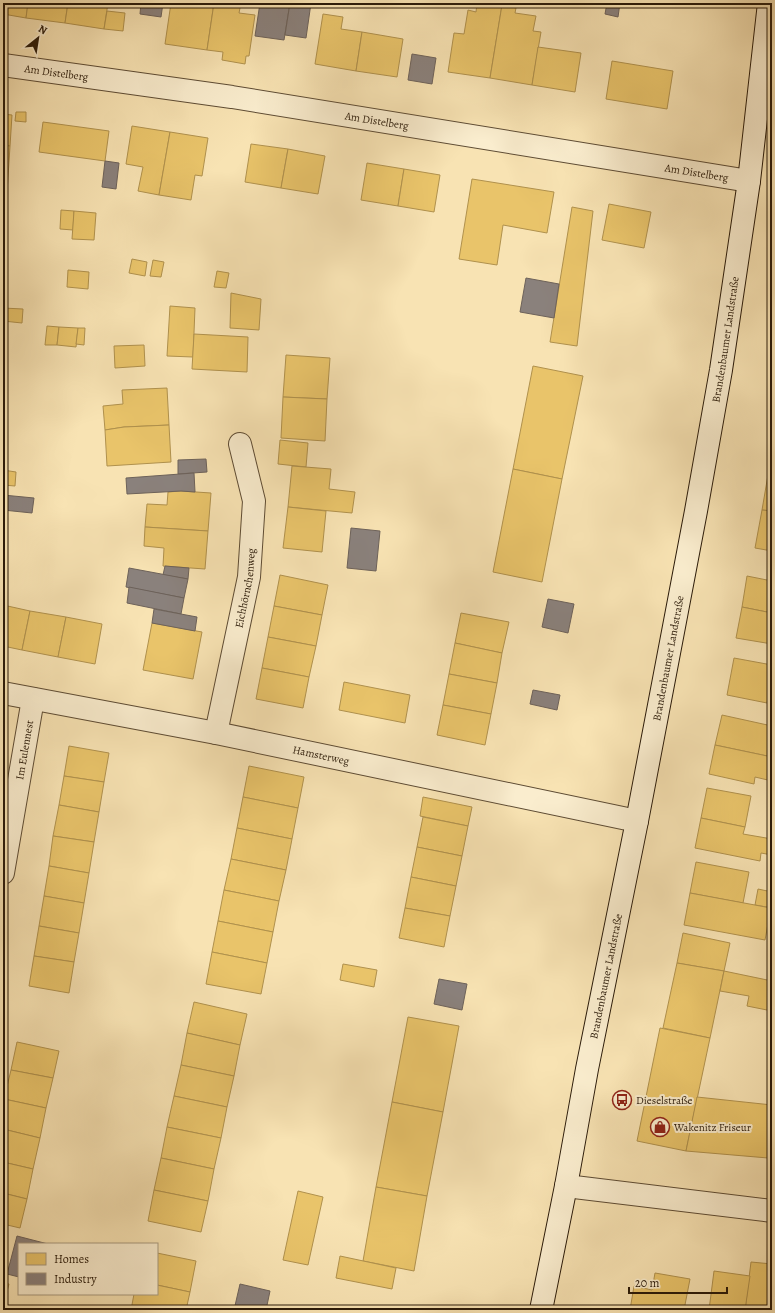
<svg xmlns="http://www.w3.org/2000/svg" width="775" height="1313" viewBox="0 0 775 1313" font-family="Alegreya,serif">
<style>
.homes{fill:#e9c46a;stroke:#b0914d}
.industry{fill:#8a817c;stroke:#6d625a}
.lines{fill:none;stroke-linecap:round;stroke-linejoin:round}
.street-casing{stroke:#5e4c34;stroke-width:24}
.secondary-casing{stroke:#2a1a09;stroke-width:24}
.street{stroke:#faedce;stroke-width:22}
.secondary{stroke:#faedce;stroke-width:22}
.labels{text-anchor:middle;stroke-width:4;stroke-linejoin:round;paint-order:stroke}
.street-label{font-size:11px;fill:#2a1a09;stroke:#faedce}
.poi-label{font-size:11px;fill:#2a1a09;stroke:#faedce;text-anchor:start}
</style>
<rect width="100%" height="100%" fill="#f8e3b3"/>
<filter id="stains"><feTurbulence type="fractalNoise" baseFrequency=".005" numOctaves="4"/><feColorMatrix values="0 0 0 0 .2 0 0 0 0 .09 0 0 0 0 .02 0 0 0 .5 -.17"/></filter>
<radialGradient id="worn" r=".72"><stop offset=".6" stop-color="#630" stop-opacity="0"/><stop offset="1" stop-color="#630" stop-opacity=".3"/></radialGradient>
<g class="homes">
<polygon points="4,3 28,3 26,18 3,14"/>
<polygon points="28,3 68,3 65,23 26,18"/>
<polygon points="68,3 108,3 104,29 65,23"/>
<polygon points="171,3 214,3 207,50 165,44"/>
<polygon points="214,3 241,3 239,13 255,15 249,56 246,56 245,64 222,60 223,52 207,50"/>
<polygon points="477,3 498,3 497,5 502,5 490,78 448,72 454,33 464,34 468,10 476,12"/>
<polygon points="502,5 516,8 515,13 536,16 533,31 541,32 532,85 490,78"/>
<polygon points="107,11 125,13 123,31 104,29"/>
<polygon points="323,14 343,17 341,29 362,32 356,71 315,64"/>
<polygon points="362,32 403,39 397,77 356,71"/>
<polygon points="538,47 581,53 575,92 532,85"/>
<polygon points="612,61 673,71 667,109 606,99"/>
<polygon points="16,112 26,112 26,122 15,121"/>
<polygon points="3,114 12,115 10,146 3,145"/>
<polygon points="43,122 109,131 105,161 39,152"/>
<polygon points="132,126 170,132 159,195 138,191 143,167 126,164"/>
<polygon points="170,132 208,138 202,176 195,175 191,200 159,195"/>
<polygon points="251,144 288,149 281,188 245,182"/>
<polygon points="3,145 10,146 8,177 3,176"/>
<polygon points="288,149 325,156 318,194 281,188"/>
<polygon points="367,163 404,169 398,206 361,200"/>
<polygon points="404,169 440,175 434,212 398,206"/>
<polygon points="3,176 8,177 6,208 3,207"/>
<polygon points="472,179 554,192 547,233 503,225 497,265 459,259"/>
<polygon points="609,204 651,212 644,248 602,240"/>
<polygon points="3,207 6,208 4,238 3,238"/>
<polygon points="572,207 593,211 577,346 550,342"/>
<polygon points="61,210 74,211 73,230 60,229"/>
<polygon points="74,211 96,213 94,240 72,239"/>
<polygon points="132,259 147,262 145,276 129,273"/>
<polygon points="153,260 164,262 161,277 150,276"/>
<polygon points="68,270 89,272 88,289 67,287"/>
<polygon points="217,271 229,273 226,288 214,287"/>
<polygon points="231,293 261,299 259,330 230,328"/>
<polygon points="170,306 195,308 193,357 167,356"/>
<polygon points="3,308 23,309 22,323 3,321"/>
<polygon points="47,326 59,327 57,345 45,345"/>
<polygon points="59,327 78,328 76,347 57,345"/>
<polygon points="78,328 85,328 84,345 76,344"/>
<polygon points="194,334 248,337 247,372 192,369"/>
<polygon points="144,345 145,366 115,368 114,346"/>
<polygon points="286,355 330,358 327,399 283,397"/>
<polygon points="533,366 583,376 562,479 513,469"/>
<polygon points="167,388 169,425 124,427 105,430 103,406 123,404 122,390"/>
<polygon points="283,397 327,399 325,441 281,438"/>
<polygon points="169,425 171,462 107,466 105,430 124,427"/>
<polygon points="280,440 308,443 306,467 278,464"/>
<polygon points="292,466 331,469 329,489 355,492 352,513 288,507"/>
<polygon points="513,469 562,479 542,582 493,572"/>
<polygon points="769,469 772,470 772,511 762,510"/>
<polygon points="3,470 16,472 15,486 3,485"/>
<polygon points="181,491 211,493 208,531 145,527 147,504 167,505 168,492"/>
<polygon points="288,507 326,511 322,552 283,548"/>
<polygon points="762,510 772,511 772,551 755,548"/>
<polygon points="145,527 208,531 205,569 163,566 164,548 144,546"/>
<polygon points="280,575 328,585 322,615 274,606"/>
<polygon points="747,576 772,581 772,613 742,607"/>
<polygon points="3,605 30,611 22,650 3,646"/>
<polygon points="274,606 322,615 316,646 268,637"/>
<polygon points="742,607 772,613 772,644 736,638"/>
<polygon points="30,611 66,617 58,657 22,650"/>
<polygon points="461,613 509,622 502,653 455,643"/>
<polygon points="66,617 102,624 95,664 58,657"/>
<polygon points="152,623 202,632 193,679 143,670"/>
<polygon points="268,637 316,646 309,677 262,668"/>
<polygon points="455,643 502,653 497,683 449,674"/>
<polygon points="734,658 772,665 772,676 767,703 727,695"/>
<polygon points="262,668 309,677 303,708 256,699"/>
<polygon points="449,674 497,683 491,714 443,705"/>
<polygon points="344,682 410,695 405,723 339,710"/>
<polygon points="443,705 491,714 485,745 437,735"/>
<polygon points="722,715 772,726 772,757 715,745"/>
<polygon points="715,745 772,757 772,781 755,777 754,784 709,774"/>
<polygon points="69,746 109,753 104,782 64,776"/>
<polygon points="249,766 304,777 298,808 243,797"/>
<polygon points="64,776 104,782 99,812 59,805"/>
<polygon points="707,788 751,796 745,827 701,818"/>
<polygon points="243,797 298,808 292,839 237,828"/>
<polygon points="423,797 472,807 468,826 420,816"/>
<polygon points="59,805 99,812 94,842 53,836"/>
<polygon points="423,817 468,826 462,856 417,847"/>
<polygon points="701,818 745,827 743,834 772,839 772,855 761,853 760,861 695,848"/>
<polygon points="237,828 292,839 286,870 231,859"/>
<polygon points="53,836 94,842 89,873 49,866"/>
<polygon points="417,847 462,856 456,886 411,877"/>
<polygon points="231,859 286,870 279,901 224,890"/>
<polygon points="696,862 749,872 743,903 690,893"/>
<polygon points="49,866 89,873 84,903 44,896"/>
<polygon points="411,877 456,886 450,916 405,908"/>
<polygon points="758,889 772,892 772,908 755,905"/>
<polygon points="224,890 279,901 273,932 218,921"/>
<polygon points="690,893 771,908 765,940 684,925"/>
<polygon points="44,896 84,903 79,933 39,926"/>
<polygon points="405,908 450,916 444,947 399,938"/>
<polygon points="218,921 273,932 267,963 212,952"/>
<polygon points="39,926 79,933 74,962 34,956"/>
<polygon points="683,933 730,943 724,971 677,963"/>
<polygon points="212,952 267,963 261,994 206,984"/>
<polygon points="34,956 74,962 69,993 29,986"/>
<polygon points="677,963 724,971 710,1038 663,1028"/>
<polygon points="343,964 377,970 374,987 340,980"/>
<polygon points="724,971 772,981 772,1011 747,1006 749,996 720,991"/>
<polygon points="194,1002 247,1014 240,1045 187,1033"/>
<polygon points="408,1017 459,1026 443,1112 392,1102"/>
<polygon points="660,1028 710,1038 686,1151 637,1141"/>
<polygon points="187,1033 240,1045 234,1076 181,1065"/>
<polygon points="17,1042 59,1051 53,1078 11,1070"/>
<polygon points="181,1065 234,1076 227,1107 174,1096"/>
<polygon points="11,1070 53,1078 46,1108 4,1099"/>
<polygon points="174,1096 227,1107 221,1138 167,1127"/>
<polygon points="697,1097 772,1105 772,1124 768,1158 686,1151"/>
<polygon points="4,1099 46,1108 40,1138 3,1129 3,1106"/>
<polygon points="392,1102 443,1112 427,1196 376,1187"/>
<polygon points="772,1124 772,1158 768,1158"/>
<polygon points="167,1127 221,1138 214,1169 161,1158"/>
<polygon points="3,1129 40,1138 33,1169 3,1162"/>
<polygon points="161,1158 214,1169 208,1201 154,1190"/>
<polygon points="3,1162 33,1169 27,1199 3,1193"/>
<polygon points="376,1187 427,1196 414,1271 363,1261"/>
<polygon points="154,1190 208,1201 201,1232 148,1221"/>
<polygon points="298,1191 323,1197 308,1265 283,1260"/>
<polygon points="3,1193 27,1199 20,1228 3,1224"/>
<polygon points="157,1253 196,1261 190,1292 157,1285"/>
<polygon points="340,1256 396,1268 392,1289 336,1278"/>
<polygon points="751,1262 772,1264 772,1310 745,1310"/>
<polygon points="714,1271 750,1276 745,1310 709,1310"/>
<polygon points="655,1273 690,1279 684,1310 630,1310 634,1286 652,1290"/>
<polygon points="3,1283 9,1284 3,1306"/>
<polygon points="157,1285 190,1292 186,1310 131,1310 134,1294 157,1294"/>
</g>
<g class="industry">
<polygon points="141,3 163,3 161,17 140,14"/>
<polygon points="260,3 290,3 284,40 255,36"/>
<polygon points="290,3 311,3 306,38 285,35"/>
<polygon points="607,3 620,3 618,17 605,14"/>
<polygon points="412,54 436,58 432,84 408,80"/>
<polygon points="105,161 119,163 116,189 102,187"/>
<polygon points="526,278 559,284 554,318 520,312"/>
<polygon points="206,459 207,472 178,474 178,460"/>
<polygon points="194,473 195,492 181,491 127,494 126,478"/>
<polygon points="3,495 34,498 32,513 3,510"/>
<polygon points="351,528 380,531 376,571 347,568"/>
<polygon points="165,566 189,568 188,579 163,575"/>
<polygon points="129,568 188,579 184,598 126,587"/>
<polygon points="129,587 184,598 181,614 127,603"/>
<polygon points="548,599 574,604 568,633 542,627"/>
<polygon points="154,609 197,617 195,631 152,623"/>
<polygon points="533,690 560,695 557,710 530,704"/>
<polygon points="439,979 467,984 462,1010 434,1004"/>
<polygon points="17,1236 48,1244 19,1244 19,1277 7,1274"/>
<polygon points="240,1284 270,1291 266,1310 234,1310"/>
</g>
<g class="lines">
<defs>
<g id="street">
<path id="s1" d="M3,65l229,32 517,84"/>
<path id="s2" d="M3,693l213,40 421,88"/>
<path id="s3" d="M216,733l33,-156 5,-76 -14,-57"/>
<path id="s4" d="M3,873l30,-174"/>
<polyline points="566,1186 772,1211"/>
</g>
<g id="secondary">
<path id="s5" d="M541,1310l25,-124 21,-117 50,-248 59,-310 25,-141 28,-189 20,-178"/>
</g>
</defs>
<use href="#street" class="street-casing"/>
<use href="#secondary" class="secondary-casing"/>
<use href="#street" class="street"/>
<use href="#secondary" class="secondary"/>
</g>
<defs>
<symbol id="bus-ring" viewBox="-11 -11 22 22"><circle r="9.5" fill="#faedce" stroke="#8f2418" stroke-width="1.5"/><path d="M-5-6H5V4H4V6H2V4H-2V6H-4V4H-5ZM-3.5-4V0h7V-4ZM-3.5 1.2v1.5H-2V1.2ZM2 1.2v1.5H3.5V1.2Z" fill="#8f2418"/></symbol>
<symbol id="shop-ring" viewBox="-11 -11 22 22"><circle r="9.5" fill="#faedce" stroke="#8f2418" stroke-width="1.5"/><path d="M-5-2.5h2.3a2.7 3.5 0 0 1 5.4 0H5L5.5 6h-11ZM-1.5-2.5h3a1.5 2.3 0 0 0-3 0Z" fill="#8f2418"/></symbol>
</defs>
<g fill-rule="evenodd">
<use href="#bus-ring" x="611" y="1089" width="22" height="22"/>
<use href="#shop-ring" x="649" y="1116" width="22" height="22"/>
</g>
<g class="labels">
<g class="street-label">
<text dy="4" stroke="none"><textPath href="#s1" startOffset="54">Am Distelberg</textPath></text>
<text dy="4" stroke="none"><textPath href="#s1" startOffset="378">Am Distelberg</textPath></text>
<text dy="4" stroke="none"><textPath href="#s1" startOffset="702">Am Distelberg</textPath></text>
<text dy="4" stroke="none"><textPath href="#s5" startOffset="988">Brandenbaumer Landstraße</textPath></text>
<text dy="4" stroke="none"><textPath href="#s3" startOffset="148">Eichhörnchenweg</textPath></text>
<text dy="4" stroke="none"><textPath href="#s5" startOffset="664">Brandenbaumer Landstraße</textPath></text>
<text dy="4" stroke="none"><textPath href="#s4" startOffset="125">Im Eulennest</textPath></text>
<text dy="4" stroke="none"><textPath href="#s2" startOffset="324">Hamsterweg</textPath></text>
<text dy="4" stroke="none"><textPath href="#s5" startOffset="340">Brandenbaumer Landstraße</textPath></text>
</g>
<g class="poi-label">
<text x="636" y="1104">Dieselstraße</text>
<text x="674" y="1131">Wakenitz Friseur</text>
</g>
</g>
<rect width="775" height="1313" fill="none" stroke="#f8e3b3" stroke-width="16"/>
<rect x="4" y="4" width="767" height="1305" fill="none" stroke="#2a1a09" stroke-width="2"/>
<rect x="8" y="8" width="759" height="1297" fill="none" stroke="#2a1a09"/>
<rect x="18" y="1243" width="140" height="52" fill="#faedce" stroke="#a7997f"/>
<rect x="26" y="1253" width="20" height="12" fill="#e9c46a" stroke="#a7997f"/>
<text x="54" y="1263" font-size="12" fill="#2a1a09">Homes</text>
<rect x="26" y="1273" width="20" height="12" fill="#8a817c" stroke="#a7997f"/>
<text x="54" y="1283" font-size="12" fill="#2a1a09">Industry</text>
<g transform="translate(38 38) rotate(30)" stroke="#faedce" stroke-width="3" paint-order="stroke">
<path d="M0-3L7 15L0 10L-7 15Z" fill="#2a1a09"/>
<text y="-6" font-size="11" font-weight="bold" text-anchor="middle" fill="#2a1a09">N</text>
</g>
<path d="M629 1287v6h98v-6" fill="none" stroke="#2a1a09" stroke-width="2"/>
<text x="635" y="1287" font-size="12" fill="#2a1a09" stroke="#faedce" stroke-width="3" paint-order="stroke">20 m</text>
<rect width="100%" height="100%" filter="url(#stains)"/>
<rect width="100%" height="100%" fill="url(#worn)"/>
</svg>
